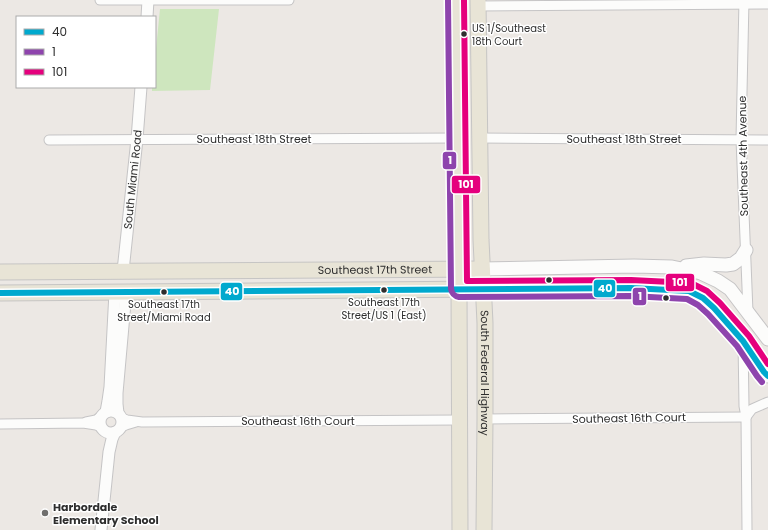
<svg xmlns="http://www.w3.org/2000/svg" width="768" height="530" viewBox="0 0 768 530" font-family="Poppins,sans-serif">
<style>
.green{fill:#cee6be}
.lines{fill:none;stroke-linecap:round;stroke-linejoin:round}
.minor-casing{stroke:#c5c4c5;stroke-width:11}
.tertiary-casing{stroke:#c5c4c5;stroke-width:13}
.secondary-casing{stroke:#c5c4c5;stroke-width:15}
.primary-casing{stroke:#c6c5c4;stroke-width:17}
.minor{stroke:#fcfcfb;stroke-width:9}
.tertiary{stroke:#fcfcfb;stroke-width:11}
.secondary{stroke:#fcfcfb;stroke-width:13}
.primary{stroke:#e8e4d6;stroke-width:15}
.bus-1-casing{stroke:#fff;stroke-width:9}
.bus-2-casing{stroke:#fff;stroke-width:9}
.bus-3-casing{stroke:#fff;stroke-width:9}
.bus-1{stroke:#00a9ce;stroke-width:6}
.bus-2{stroke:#8e44ad;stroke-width:6}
.bus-3{stroke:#e5007d;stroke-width:6}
.bus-dot{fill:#2e2e2e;stroke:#fff;stroke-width:1.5}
.poi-dot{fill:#706f6e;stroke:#fff;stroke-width:1.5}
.labels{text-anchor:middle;stroke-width:3;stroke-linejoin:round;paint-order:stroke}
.bus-label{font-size:10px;fill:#2e2e2e;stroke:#fff}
.street-label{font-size:11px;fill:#2e2e2e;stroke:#fff}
.poi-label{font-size:11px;font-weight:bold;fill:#2e2e2e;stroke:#fff;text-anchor:start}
.line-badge{stroke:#fff;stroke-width:1.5}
.badge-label{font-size:11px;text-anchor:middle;font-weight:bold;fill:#fff}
</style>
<rect width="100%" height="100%" fill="#ece8e4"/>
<polygon class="green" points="160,9 219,9 210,90 152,91 152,87 155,87 155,59"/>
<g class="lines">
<defs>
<g id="minor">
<polyline points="100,0 289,0"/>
<polyline points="744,0 741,139 748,312"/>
<polyline points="478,6 768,4"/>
<polyline points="480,138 768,140"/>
<polyline points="49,140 458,138"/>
<polyline points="743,341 744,406 746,417 747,530"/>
<polyline points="746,417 752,409 768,402"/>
<polyline points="122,418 127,420 142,422 459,420"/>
<polyline points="485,419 746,417"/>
<polyline points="86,422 96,420 100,417"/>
<polyline points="0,424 83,423 96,425 101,427"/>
<polyline points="121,427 126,425 136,422"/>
</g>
<g id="tertiary">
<polyline points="147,17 148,0"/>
<path id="s1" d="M123,271l14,-132 4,-52"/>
<circle cx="111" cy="422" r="11"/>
<polyline points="106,412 108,401 110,387 115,292"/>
<polyline points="118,413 117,404 117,393 126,292"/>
<polyline points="101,530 109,452 112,439 115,432"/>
</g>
<g id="secondary">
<polyline points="686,266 704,264 726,265 733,264 741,258 746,250"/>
<polyline points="482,269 634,266 672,267 701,273 718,281 730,289 768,339"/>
<polyline points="483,289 631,288 678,290 689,291 703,298 714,308 743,341 764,372 768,376"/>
</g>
<g id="primary">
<polyline points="456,0 459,289 460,530"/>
<path id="s2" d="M478,0l3,240 4,83v96l-1,111"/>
<path id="s3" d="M0,272l482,-3"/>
<polyline points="0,293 483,289"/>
</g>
</defs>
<use href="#minor" class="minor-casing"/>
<use href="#tertiary" class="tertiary-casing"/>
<use href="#secondary" class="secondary-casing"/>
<use href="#primary" class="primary-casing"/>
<use href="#minor" class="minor"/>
<use href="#tertiary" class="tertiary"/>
<use href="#secondary" class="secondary"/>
<use href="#primary" class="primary"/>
<defs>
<polyline id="bus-1" points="0,293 631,288 689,291 703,298 714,308 743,341 764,372 768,376"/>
<path id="bus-2" d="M448,0l3,289c1,5 3,7 8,8l172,-1 56,3 11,6 10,9 29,32 20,30 5,6"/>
<polyline id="bus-3" points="464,0 467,281 631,280 691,283 707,291 720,303 749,336 768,364"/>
</defs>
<use href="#bus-1" class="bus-1-casing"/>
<use href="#bus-2" class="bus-2-casing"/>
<use href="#bus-3" class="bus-3-casing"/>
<use href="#bus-1" class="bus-1"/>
<use href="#bus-2" class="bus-2"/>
<use href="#bus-3" class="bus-3"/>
</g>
<g class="bus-dot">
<circle cx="464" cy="34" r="3.5"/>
<circle cx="549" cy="280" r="3.5"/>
<circle cx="384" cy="290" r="3.5"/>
<circle cx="164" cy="292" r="3.5"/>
<circle cx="666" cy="298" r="3.5"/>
</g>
<circle class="poi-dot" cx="45" cy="513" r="4"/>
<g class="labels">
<g class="bus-label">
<text x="472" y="32" text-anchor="start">US 1/Southeast<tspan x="472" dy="13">18th Court</tspan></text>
<text x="384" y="306">Southeast 17th<tspan x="384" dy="13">Street/US 1 (East)</tspan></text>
<text x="164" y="308">Southeast 17th<tspan x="164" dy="13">Street/Miami Road</tspan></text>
</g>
<g class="street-label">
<text x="254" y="143">Southeast 18th Street</text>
<text x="624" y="143">Southeast 18th Street</text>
<text transform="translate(743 156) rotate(-91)" y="4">Southeast 4th Avenue</text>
<text dy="4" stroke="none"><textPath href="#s1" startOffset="92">South Miami Road</textPath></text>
<text dy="4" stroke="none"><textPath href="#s3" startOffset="375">Southeast 17th Street</textPath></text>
<text dy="4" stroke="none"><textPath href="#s2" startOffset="373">South Federal Highway</textPath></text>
<text transform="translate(629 418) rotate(-1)" y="4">Southeast 16th Court</text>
<text x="298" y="425">Southeast 16th Court</text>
</g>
<g class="poi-label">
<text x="53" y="511">Harbordale<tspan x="53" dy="13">Elementary School</tspan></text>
</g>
</g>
<g class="line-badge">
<rect x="442" y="151" width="15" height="19" rx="4" fill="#8e44ad"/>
<rect x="451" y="175" width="30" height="19" rx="4" fill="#e5007d"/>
<rect x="665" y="273" width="30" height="19" rx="4" fill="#e5007d"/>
<rect x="593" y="279" width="23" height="19" rx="4" fill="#00a9ce"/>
<rect x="220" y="282" width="23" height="19" rx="4" fill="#00a9ce"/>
<rect x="632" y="287" width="15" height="19" rx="4" fill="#8e44ad"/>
</g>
<g class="badge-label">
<text x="450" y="164">1</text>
<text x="466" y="188">101</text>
<text x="680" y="286">101</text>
<text x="605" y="292">40</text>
<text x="232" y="295">40</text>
<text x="640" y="300">1</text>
</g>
<rect x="16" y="16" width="140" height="72" fill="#ffffff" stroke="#ababab"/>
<rect x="24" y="29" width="20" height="6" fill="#00a9ce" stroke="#ababab"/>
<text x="52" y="36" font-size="12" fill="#2e2e2e">40</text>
<rect x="24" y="49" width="20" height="6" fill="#8e44ad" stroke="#ababab"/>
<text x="52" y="56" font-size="12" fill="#2e2e2e">1</text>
<rect x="24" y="69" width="20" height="6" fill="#e5007d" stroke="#ababab"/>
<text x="52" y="76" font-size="12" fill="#2e2e2e">101</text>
</svg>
